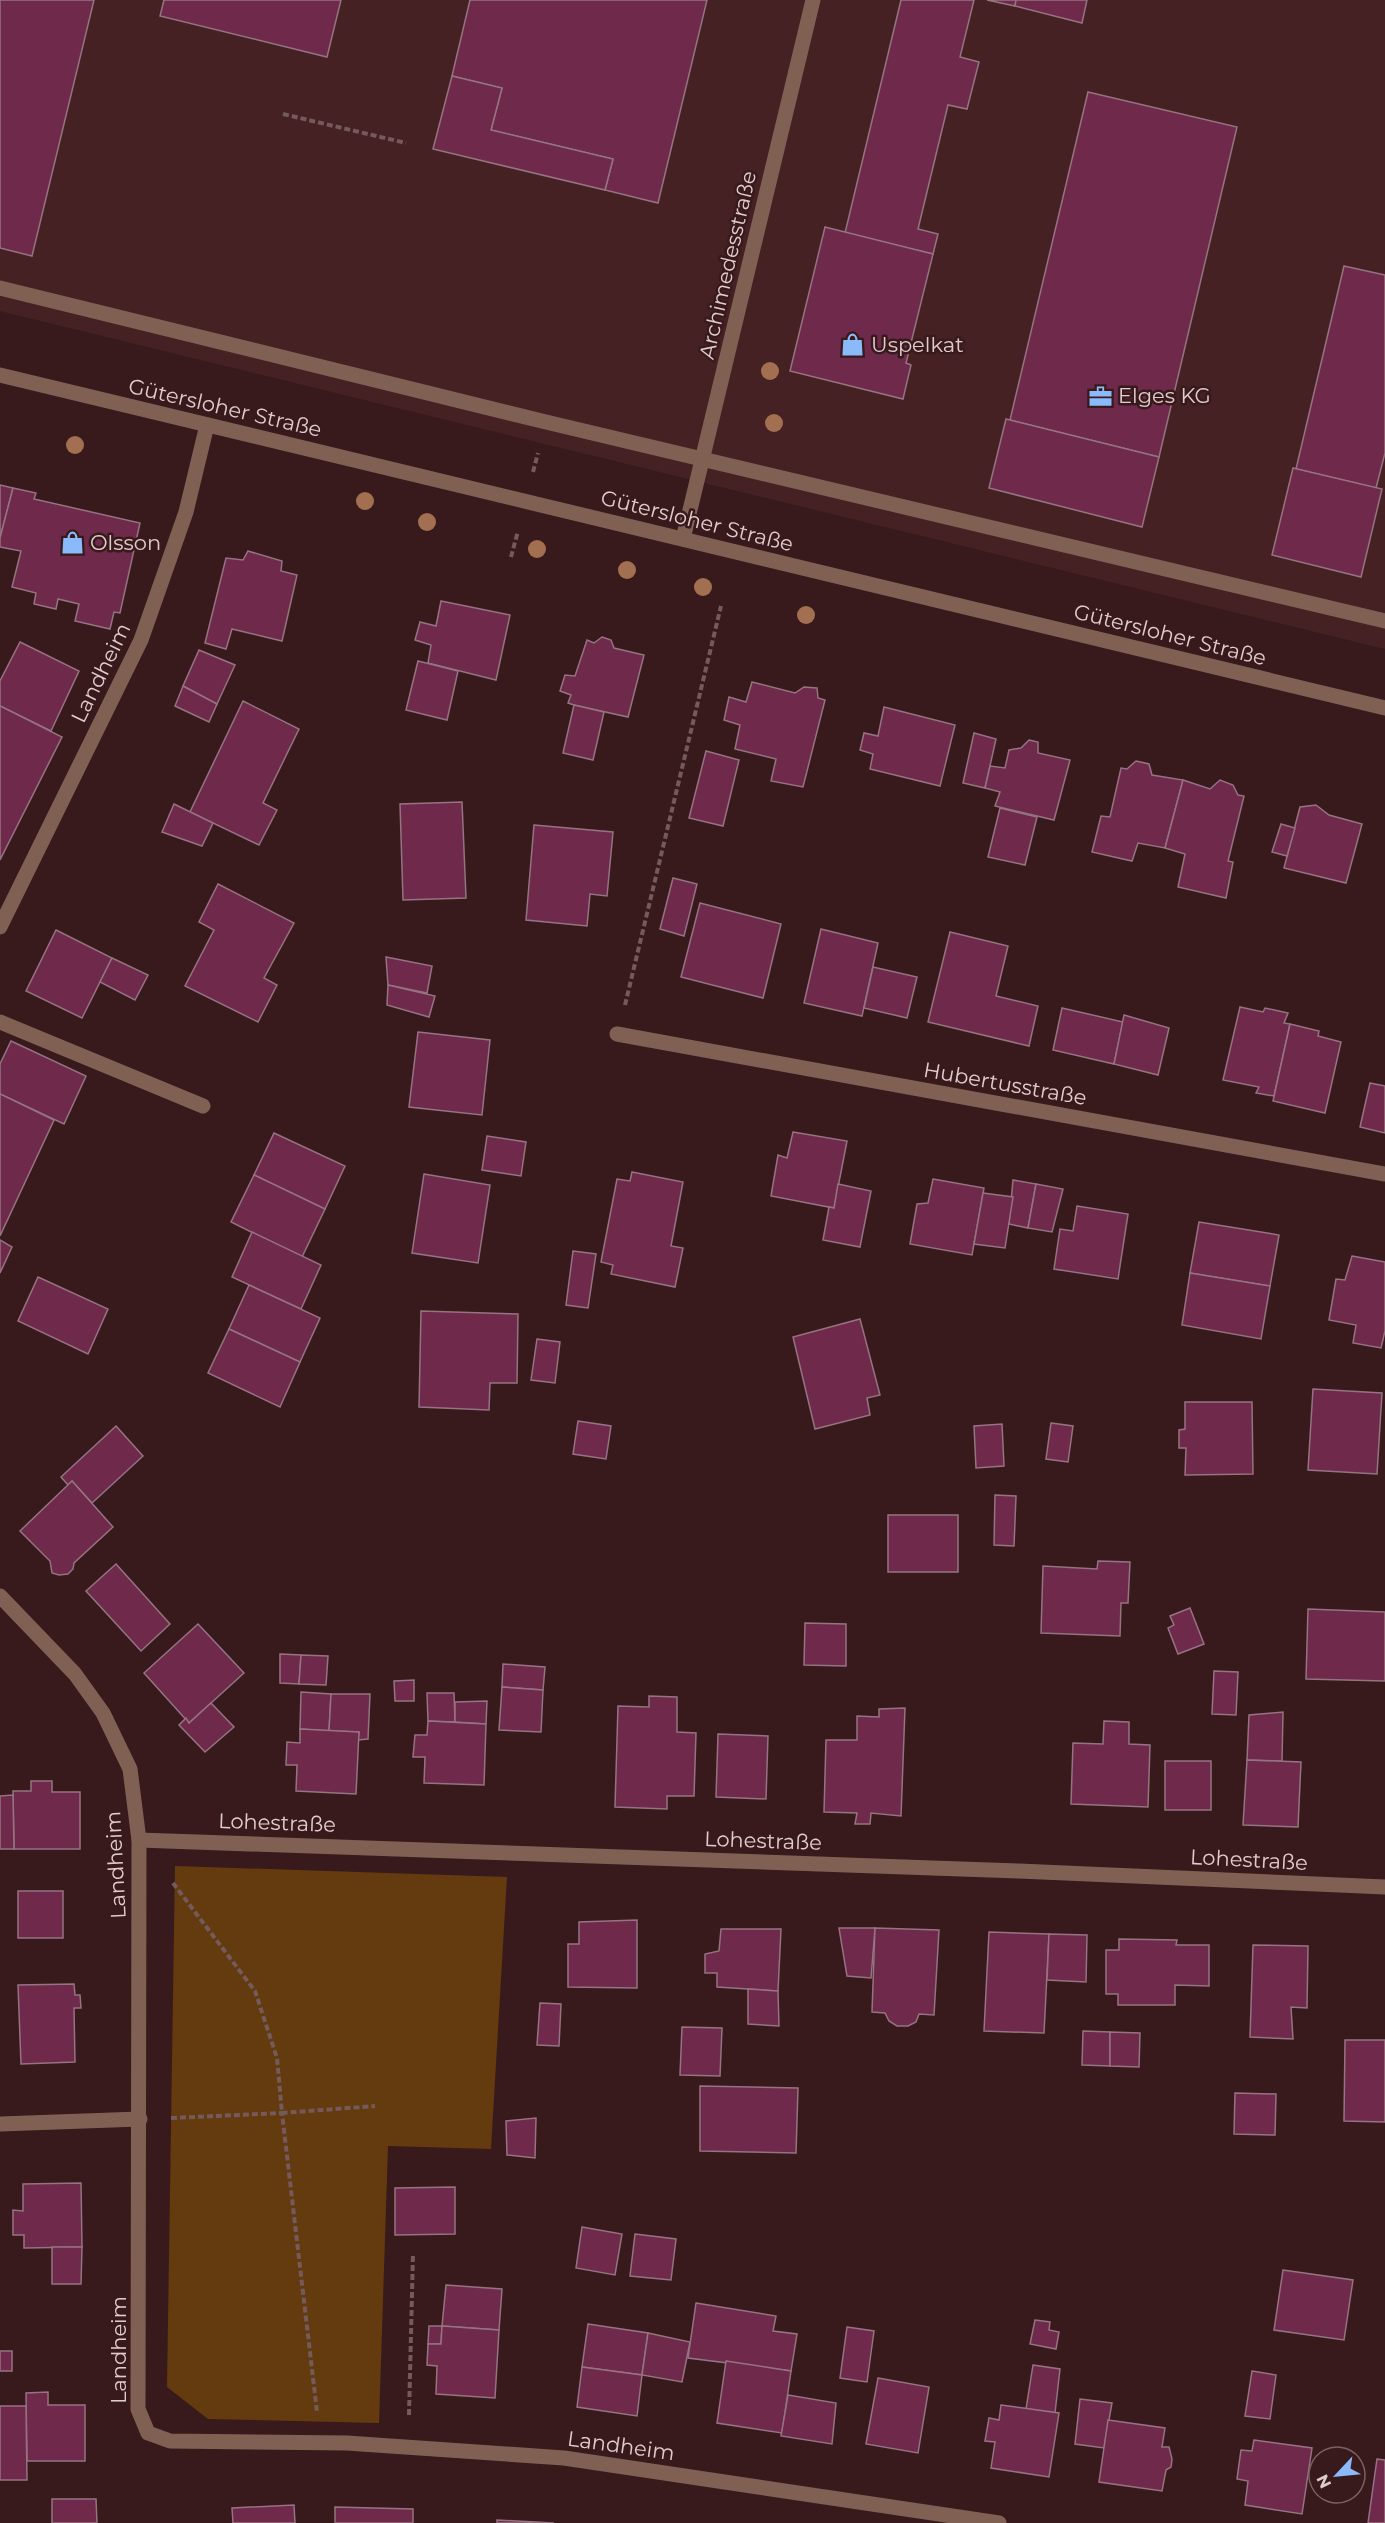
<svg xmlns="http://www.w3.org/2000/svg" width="1385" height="2523" viewBox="0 0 1385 2523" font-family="Montserrat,sans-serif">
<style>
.built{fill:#462124}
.green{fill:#633b0e}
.building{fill:#6e294b;stroke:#957381;stroke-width:1.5}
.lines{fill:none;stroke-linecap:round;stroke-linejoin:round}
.path{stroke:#745a5b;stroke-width:4;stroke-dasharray:6 3;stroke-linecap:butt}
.minor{stroke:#816054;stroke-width:15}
.tree{fill:#a27050}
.labels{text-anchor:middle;stroke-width:5;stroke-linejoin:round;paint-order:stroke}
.street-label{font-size:21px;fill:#e1cccd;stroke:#381a1c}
.poi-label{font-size:21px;fill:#e1cccd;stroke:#381a1c;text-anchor:start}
</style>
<rect width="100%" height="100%" fill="#381a1c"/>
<polygon class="built" points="0,0 1385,0 1385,649 0,311"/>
<polygon class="green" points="175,1866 507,1877 491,2149 388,2146 379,2423 208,2419 167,2387"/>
<g class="building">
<polygon points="0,0 94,0 32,256 0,248"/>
<polygon points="164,0 341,0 327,57 160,16"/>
<polygon points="470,0 707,0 658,203 605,190 613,159 491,130 502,88 452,76"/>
<polygon points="901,0 974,0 960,57 979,62 967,109 948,105 918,229 938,234 933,254 845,233"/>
<polygon points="987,0 1016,0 1015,6"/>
<polygon points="1016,0 1087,0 1082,23 1015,6"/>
<polygon points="452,76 502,88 491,130 613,159 605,190 433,149"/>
<polygon points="1088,92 1237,127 1159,457 1010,420"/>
<polygon points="825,227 933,254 906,363 911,365 903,399 790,371"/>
<polygon points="1344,266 1385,275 1385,453 1376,488 1296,469"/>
<polygon points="1006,419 1159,457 1142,527 989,488"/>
<polygon points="1293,468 1382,489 1361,577 1272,555"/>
<polygon points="0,485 13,488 0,538"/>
<polygon points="13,488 36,493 34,499 140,523 120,613 114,612 110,629 75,621 79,604 58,599 56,609 34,604 36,593 12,587 21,551 0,547 0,538"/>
<polygon points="248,551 282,561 281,571 297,575 282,641 232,629 226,649 205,643 226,558 243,560"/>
<polygon points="441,601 510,615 496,680 428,663 431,645 415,640 420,622 436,626"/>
<polygon points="602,637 611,640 614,648 644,655 628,717 574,705 568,703 571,695 560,691 565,675 575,676 587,640 594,643"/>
<polygon points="20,642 79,671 51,731 0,706 0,681"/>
<polygon points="199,650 235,665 217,704 183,686"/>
<polygon points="418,661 458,671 447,720 406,710"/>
<polygon points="752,682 795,693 804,687 817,688 818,698 825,700 803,787 771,781 776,759 735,749 740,725 724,720 729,697 746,702"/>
<polygon points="183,686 217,704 209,722 175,706"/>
<polygon points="243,701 299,729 263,803 277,810 259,845 190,812"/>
<polygon points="574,705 604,712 593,760 563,753"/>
<polygon points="0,706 62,737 0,860"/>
<polygon points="884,707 955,725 940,786 870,769 873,754 860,750 864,733 878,736"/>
<polygon points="974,733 996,739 985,788 963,783"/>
<polygon points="1029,740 1038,742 1038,753 1070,760 1054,820 995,806 1000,792 985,788 990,766 1005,768 1009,750 1021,748"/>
<polygon points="706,751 739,760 723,826 689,818"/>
<polygon points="1136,761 1149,764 1152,775 1183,780 1165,848 1138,843 1132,861 1092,852 1101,816 1110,817 1121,768 1127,769"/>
<polygon points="1183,780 1210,789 1220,780 1233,785 1238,795 1244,796 1228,861 1233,862 1226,898 1178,887 1185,854 1165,848"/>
<polygon points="462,802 466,898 403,900 400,804"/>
<polygon points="174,804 213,823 202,846 162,832"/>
<polygon points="1316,805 1329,815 1362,824 1346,883 1284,868 1300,807"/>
<polygon points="1000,808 1037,817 1025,865 988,857"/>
<polygon points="1281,824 1295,828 1287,856 1272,852"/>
<polygon points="534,825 613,832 607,896 590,894 587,926 526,920"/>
<polygon points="673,878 697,884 684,936 660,929"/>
<polygon points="218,884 294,923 264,978 277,985 258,1022 185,986 214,930 199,922"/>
<polygon points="700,903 781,924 763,998 681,977"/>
<polygon points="821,929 878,943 862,1016 804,1003"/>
<polygon points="56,930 112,958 82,1018 26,991"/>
<polygon points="950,932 1008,946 996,996 1038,1006 1029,1046 928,1022"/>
<polygon points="386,957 432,966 427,993 388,985"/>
<polygon points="112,958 148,975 135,1000 100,982"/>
<polygon points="873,967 917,977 907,1018 864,1008"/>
<polygon points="388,985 435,996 429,1017 387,1005"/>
<polygon points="1240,1007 1263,1012 1265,1008 1288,1013 1284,1023 1290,1024 1274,1096 1256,1093 1259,1087 1223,1080"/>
<polygon points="1062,1008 1123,1022 1114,1064 1053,1050"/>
<polygon points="1124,1015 1169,1028 1158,1075 1114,1064"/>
<polygon points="1290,1024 1319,1031 1318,1036 1341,1042 1325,1113 1273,1101"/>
<polygon points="418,1032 490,1040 482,1115 409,1107"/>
<polygon points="11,1041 86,1076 64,1124 0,1094 0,1064"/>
<polygon points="1370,1083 1385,1086 1385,1133 1360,1127"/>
<polygon points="0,1094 54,1120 0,1236"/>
<polygon points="793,1132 847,1141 834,1208 771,1196 778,1155 787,1158"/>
<polygon points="274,1133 345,1166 325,1209 254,1175"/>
<polygon points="487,1136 526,1142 521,1176 482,1170"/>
<polygon points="632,1172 683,1182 671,1246 683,1248 675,1287 611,1274 613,1265 601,1262 617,1179 630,1181"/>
<polygon points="424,1174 490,1185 478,1263 412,1253"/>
<polygon points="254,1175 325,1209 302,1257 231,1222"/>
<polygon points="933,1179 984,1188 972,1255 910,1244 917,1204 928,1203"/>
<polygon points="1013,1180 1036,1184 1028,1228 1009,1224"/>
<polygon points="838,1184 871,1191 860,1247 823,1240 829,1207 834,1208"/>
<polygon points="1036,1184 1063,1189 1052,1232 1028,1228"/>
<polygon points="983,1193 1013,1197 1005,1248 974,1244"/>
<polygon points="1077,1206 1128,1214 1118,1279 1054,1269 1060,1229 1073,1231"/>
<polygon points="1199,1222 1279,1235 1270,1286 1190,1273"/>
<polygon points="252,1232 321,1265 301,1309 232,1277"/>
<polygon points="0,1240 12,1247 0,1273"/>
<polygon points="573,1251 596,1254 588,1308 566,1305"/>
<polygon points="1352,1256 1385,1262 1385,1331 1381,1348 1353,1343 1356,1325 1329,1320 1336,1279 1345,1280"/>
<polygon points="1190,1273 1270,1286 1261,1339 1182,1325"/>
<polygon points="38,1277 108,1309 88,1354 18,1321"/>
<polygon points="249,1285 320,1318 300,1362 229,1329"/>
<polygon points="421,1311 518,1314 517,1383 490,1383 489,1410 419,1407"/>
<polygon points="860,1319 880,1395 867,1398 870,1415 815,1429 793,1337"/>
<polygon points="229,1329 300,1362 280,1407 208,1373"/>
<polygon points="537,1339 560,1342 555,1383 531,1380"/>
<polygon points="1313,1389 1382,1393 1377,1474 1308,1470"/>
<polygon points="1185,1402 1252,1402 1253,1474 1185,1475 1186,1448 1179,1448 1179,1430 1185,1429"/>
<polygon points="578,1421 611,1426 606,1459 573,1454"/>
<polygon points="1051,1423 1073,1426 1068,1462 1046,1459"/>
<polygon points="1002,1424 1004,1466 976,1468 974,1426"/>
<polygon points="116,1426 143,1456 92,1503 72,1481 68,1485 61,1477"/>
<polygon points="72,1481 113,1527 74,1563 73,1569 68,1574 59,1575 52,1573 50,1561 20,1531"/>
<polygon points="995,1495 1016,1496 1014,1546 994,1545"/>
<rect x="888" y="1515" width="70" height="57"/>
<polygon points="1098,1561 1130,1562 1128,1603 1121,1603 1120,1636 1041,1633 1043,1566 1097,1569"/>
<polygon points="116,1564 170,1624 141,1651 86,1591"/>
<polygon points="1190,1608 1204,1644 1178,1654 1168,1628 1174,1625 1170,1616"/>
<polygon points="1308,1609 1385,1612 1385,1681 1306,1679"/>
<polygon points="805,1623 846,1624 846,1666 804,1665"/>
<polygon points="198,1624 244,1673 189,1723 144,1673"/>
<polygon points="280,1654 301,1655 299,1684 280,1683"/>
<polygon points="301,1655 328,1656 326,1685 299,1684"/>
<polygon points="503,1664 545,1667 543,1690 502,1687"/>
<polygon points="1214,1671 1238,1672 1236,1715 1212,1714"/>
<polygon points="414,1680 414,1701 395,1701 394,1681"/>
<polygon points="502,1687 543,1690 541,1732 499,1730"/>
<polygon points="301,1692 331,1694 329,1731 300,1729"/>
<polygon points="427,1693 454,1693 455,1722 428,1721"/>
<polygon points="331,1694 370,1694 368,1739 358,1740 359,1732 329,1731"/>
<polygon points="649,1696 677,1697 677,1732 696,1733 694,1796 667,1796 667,1809 615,1807 618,1706 649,1707"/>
<polygon points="487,1701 486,1724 455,1722 455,1702"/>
<polygon points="211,1703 234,1727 205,1752 179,1725 186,1718 189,1723"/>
<polygon points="905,1708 901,1816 871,1813 870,1824 855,1824 857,1813 824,1812 826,1740 857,1740 857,1716 879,1717 879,1709"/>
<polygon points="1283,1712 1282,1761 1247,1760 1249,1715"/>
<polygon points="428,1721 486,1724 484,1785 424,1783 425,1757 413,1757 415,1735 427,1735"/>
<polygon points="1104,1721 1129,1722 1129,1744 1150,1745 1148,1807 1071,1804 1073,1743 1103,1744"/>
<polygon points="300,1729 359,1732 356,1794 296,1791 297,1765 286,1765 287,1742 300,1743"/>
<polygon points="718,1734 768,1736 766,1799 716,1797"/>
<polygon points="1247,1760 1301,1762 1298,1827 1243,1825"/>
<rect x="1165" y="1761" width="46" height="49"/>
<polygon points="31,1781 52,1781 52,1792 80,1792 80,1849 14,1849 13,1791 31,1791"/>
<polygon points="13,1795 14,1849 0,1849 0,1796"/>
<rect x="18" y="1891" width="45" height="47"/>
<polygon points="637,1920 637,1988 568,1987 568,1944 579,1944 579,1922"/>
<polygon points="839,1928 875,1928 871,1978 847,1976"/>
<polygon points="875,1928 939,1930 934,2015 919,2014 916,2022 908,2026 897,2026 889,2021 885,2013 872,2012"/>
<polygon points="721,1929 781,1929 778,1991 717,1987 717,1973 705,1973 705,1954 719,1951"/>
<polygon points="989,1932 1049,1934 1044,2033 984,2031"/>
<polygon points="1049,1934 1087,1935 1086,1982 1047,1980"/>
<polygon points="1119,1939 1177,1940 1176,1945 1209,1945 1209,1986 1175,1985 1175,2005 1118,2005 1118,1994 1106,1994 1106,1950 1119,1950"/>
<polygon points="1253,1945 1308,1946 1307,2008 1291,2007 1293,2039 1250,2037"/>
<polygon points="74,1984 75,1995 80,1995 81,2008 74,2008 75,2062 21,2064 18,1985"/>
<polygon points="748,1989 778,1991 779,2026 748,2024"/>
<polygon points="540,2003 561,2004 559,2046 537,2045"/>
<polygon points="682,2027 722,2028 720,2076 680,2075"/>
<polygon points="1083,2031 1110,2032 1110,2066 1082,2065"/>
<polygon points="1110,2032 1140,2033 1139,2067 1110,2066"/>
<polygon points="1345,2040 1385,2040 1385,2122 1344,2121"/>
<polygon points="700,2086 798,2088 796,2153 700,2151"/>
<polygon points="1235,2093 1276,2094 1275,2135 1234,2134"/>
<polygon points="536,2118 535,2158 507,2155 506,2121"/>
<polygon points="81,2183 82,2247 24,2248 24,2235 13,2235 13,2210 23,2211 23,2184"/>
<polygon points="455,2187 455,2234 395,2235 395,2188"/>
<polygon points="582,2227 622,2234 615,2275 576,2268"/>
<polygon points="635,2234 676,2239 671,2280 630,2276"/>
<polygon points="52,2247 82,2247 81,2284 52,2284"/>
<polygon points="1283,2270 1353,2280 1344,2340 1274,2330"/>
<polygon points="446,2285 502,2289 499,2330 442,2326"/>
<polygon points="696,2303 776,2316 773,2331 797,2334 791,2371 688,2358"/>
<polygon points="1035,2320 1050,2322 1049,2330 1059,2332 1056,2349 1030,2344"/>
<polygon points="588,2324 648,2333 642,2375 582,2367"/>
<polygon points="429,2326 442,2326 441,2344 428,2344"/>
<polygon points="442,2326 499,2330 495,2398 436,2394 437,2366 427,2365 428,2344 441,2344"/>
<polygon points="847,2327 874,2331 867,2382 840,2378"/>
<polygon points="648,2333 690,2342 682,2382 642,2375"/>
<rect x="0" y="2351" width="12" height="20"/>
<polygon points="726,2361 791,2371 782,2433 717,2423"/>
<polygon points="1033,2365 1060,2369 1055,2413 1026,2409"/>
<polygon points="582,2367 642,2375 637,2416 577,2407"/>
<polygon points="1252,2371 1276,2375 1270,2419 1245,2416"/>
<polygon points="878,2378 929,2387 918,2453 866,2444"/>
<polygon points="48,2392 48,2405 85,2405 85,2461 27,2461 26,2393"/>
<polygon points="788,2395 836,2403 832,2444 781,2436"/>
<polygon points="1080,2399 1112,2403 1104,2448 1075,2444"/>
<polygon points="1001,2405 1059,2413 1049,2477 991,2468 995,2442 985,2441 989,2418 999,2420"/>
<polygon points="0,2406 26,2406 27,2480 0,2480"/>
<polygon points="1108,2420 1165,2428 1162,2447 1169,2447 1172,2459 1171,2467 1166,2470 1162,2491 1099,2482"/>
<polygon points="1254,2440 1312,2448 1302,2514 1245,2505 1248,2481 1237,2479 1241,2450 1252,2451"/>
<polygon points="1377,2459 1385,2460 1385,2523 1368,2523"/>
<polygon points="52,2499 96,2499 97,2523 52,2523"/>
<polygon points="294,2505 295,2523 233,2523 232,2508"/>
<polygon points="335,2507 413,2509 413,2523 335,2523"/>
<polygon points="497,2520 554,2523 497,2523"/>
</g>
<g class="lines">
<g class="path">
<polyline points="283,114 406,143"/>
<polyline points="533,472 538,453"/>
<polyline points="511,557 518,531"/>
<polyline points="625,1005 721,606"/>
<polyline points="173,1883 255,1991 277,2058 282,2113 375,2106"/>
<polyline points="171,2118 282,2113 317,2412"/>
<polyline points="409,2415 413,2254"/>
</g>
<g class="minor">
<polyline points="0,288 546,422 1385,621"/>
<polyline points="0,375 1385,708"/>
<polyline points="683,539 813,0"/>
<polyline points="0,927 141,640 186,512 207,425"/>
<polyline points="0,1022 203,1106"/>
<polyline points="617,1034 1385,1174"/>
<polyline points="0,1596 75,1674 103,1713 130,1769 139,1840 138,2409 148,2433 170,2441 347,2443 564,2458 999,2523"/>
<polyline points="139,1840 1019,1871 1385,1887"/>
<polyline points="0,2124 140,2119"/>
</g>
</g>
<g class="tree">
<circle cx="770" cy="371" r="9"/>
<circle cx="774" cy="423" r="9"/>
<circle cx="75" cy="445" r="9"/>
<circle cx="365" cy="501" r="9"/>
<circle cx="427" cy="522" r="9"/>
<circle cx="537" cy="549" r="9"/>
<circle cx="627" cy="570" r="9"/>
<circle cx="703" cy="587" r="9"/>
<circle cx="806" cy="615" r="9"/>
</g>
<defs>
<symbol id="shop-bare" viewBox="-9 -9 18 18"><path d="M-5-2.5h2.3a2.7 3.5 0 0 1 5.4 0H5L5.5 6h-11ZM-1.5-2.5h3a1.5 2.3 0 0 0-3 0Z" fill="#8bbafc" stroke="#381a1c" stroke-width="2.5" paint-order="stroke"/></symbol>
<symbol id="office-bare" viewBox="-9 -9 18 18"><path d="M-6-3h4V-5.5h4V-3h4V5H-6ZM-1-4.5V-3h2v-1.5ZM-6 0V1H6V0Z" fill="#8bbafc" stroke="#381a1c" stroke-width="2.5" paint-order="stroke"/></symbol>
</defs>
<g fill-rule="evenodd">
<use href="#shop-bare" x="836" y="328" width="33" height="33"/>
<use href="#office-bare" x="1084" y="380" width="33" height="33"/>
<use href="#shop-bare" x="56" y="526" width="33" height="33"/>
</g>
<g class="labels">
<g class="street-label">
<text transform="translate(728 265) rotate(-77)" y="7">Archimedesstraße</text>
<text transform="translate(225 408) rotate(13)" y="7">Gütersloher Straße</text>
<text transform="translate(697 521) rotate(14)" y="7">Gütersloher Straße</text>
<text transform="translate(1170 635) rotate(14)" y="7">Gütersloher Straße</text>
<text transform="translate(101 673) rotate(-64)" y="7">Landheim</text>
<text transform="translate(1005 1084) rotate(10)" y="7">Hubertusstraße</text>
<text transform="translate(277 1823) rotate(2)" y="7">Lohestraße</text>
<text transform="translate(763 1841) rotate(2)" y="7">Lohestraße</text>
<text transform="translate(1249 1860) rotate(3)" y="7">Lohestraße</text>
<text transform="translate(116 1865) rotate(-93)" y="7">Landheim</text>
<text transform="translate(119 2350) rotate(-90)" y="7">Landheim</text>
<text transform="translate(621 2446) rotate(8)" y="7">Landheim</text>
</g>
<g class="poi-label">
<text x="871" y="352">Uspelkat</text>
<text x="1118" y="403">Elges KG</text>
<text x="90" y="550">Olsson</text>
</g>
</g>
<g transform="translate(1337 2475) rotate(244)"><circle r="28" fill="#381a1c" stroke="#7c6163" stroke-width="1.5"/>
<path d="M0-4.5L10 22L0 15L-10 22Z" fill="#8bbafc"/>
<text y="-9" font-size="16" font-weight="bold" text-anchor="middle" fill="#e1cccd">N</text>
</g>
</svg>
